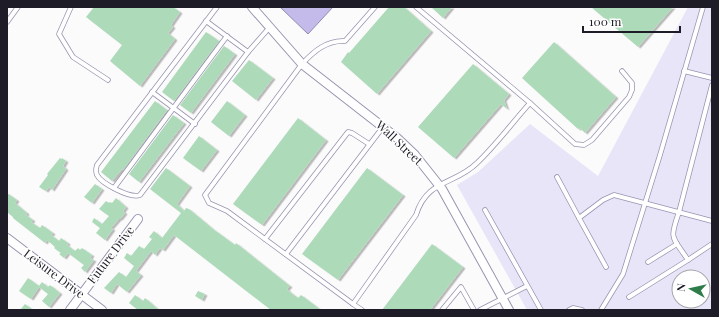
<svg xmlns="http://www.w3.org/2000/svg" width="719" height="317" viewBox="0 0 719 317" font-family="'Playfair Display',serif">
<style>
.green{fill:#e9e5f9;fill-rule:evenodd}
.water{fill:#c4bbeb;stroke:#928bb0}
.building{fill:#addbb9;filter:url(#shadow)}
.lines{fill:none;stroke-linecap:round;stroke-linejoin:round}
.lane-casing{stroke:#9994b0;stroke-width:5.5}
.street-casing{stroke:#9994b0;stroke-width:10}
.lane{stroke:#fff;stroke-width:4}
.street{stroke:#fff;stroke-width:8}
.labels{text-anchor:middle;stroke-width:3;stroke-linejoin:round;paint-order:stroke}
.street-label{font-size:12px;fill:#1e1c27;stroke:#fff}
</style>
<defs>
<filter id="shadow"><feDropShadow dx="2.5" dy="1.5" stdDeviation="0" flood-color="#0004"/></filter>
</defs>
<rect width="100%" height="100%" fill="#fbfbfb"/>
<path class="green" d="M688,7h24v303h-185l-70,-125 21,-13 52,-48 68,52zM679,277h24v24h-24z"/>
<polygon class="water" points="280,7 333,7 308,34"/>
<g class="building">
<polygon points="94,7 173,7 180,12 171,25 173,27 168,33 175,39 140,86 110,61 122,45 86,17"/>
<polygon points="389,7 404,7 431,31 377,94 341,62 348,52 349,53"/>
<polygon points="431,7 452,7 443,18"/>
<polygon points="591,7 673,7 638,47"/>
<polygon points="206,32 219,41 174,101 162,92"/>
<polygon points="554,42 616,97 585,133 580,128 578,129 522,78"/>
<polygon points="224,46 235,54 191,113 180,105"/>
<polygon points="249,60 273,78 256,100 232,81"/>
<polygon points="473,64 509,94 504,100 507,109 501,104 454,158 418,127"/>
<polygon points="155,101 167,110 123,170 122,169 112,181 101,172"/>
<polygon points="227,101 245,115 229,136 211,122"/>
<polygon points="173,115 184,123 139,182 129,174"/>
<polygon points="298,118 326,140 262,225 233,204"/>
<polygon points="199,136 217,150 201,171 183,158"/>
<polygon points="60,158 62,159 62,158 66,161 63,166 66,169 52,190 49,187 46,191 39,187 48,175 47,174"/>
<polygon points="166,168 190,186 177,204 184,211 186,208 189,209 213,229 235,245 236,243 290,286 287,289 290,292 298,298 301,295 321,310 271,310 174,235 163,250 160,248 155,255 151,251 136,271 141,275 127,292 117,284 111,293 104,288 119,272 126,277 134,266 124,258 127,253 131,256 139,246 144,249 152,239 149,237 154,231 162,238 181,213 150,189"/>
<polygon points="367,168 403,195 338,280 302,254"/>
<polygon points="95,184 102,189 92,203 84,197"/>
<polygon points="7,193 17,200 15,203 27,213 26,215 33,220 31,222 40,228 42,225 53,233 51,235 59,241 61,238 68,243 67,245 75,251 78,248 80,250 82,248 92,255 90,258 94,260 85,272 81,268 84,265 68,253 64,258 59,254 61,253 54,248 55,247 47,240 45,243 13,218 13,217 7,212"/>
<polygon points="116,198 126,207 123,211 125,213 120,219 119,219 111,228 113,229 105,240 96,233 100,228 92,222 94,218 102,224 109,216 99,209 106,201 109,203 110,202 112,203"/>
<polygon points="432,244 463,267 430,310 382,310"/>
<polygon points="28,278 39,286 42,282 48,287 50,285 60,293 49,307 42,301 48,294 39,287 31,299 19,291"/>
<polygon points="198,291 205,294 202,300 195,296"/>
<polygon points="135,295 143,301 145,298 159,310 138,310 129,303"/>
<polygon points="25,304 33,310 20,310"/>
</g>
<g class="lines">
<defs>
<g id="lane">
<polyline points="71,7 59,34 73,57 108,80"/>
<path d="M217,7l-120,158c-1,4 -2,6 0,10 4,8 33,24 43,20l108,-143 22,-25"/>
<path d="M375,7l-30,34c-18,-1 -31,10 -43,23l-97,131 4,8 18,8 126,93 63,-89c11,-36 39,-30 61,-52 19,-18 35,-40 53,-60"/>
<polyline points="416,7 530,103 575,144 584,145 592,140 629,97 632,90 632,83 622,71"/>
<polyline points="206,21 248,52"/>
<polyline points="7,22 18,7"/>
<polyline points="684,71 712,78"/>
<polyline points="152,92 195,124"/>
<polyline points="557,177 579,218"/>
<polyline points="114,188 227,36"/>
<polyline points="485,210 541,310"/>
<polyline points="265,239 348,132 352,133 369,144"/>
<polyline points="286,254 383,127"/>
<polyline points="688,260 712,244"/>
<polyline points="648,262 677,244"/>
<polyline points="606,267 579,218 603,200 614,195 712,221"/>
<path d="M629,297l59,-37c-16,-24 -19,-20 -9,-48l33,-127"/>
<polyline points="353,304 362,310"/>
<polyline points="442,310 461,287 474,310"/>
<polyline points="480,310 527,286"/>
<polyline points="569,310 573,308 582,310"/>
<polyline points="601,310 623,274 660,155 703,7"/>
</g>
<g id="street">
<polyline points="252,7 302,64 397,138 415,155 442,189 509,310"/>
<polyline points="7,238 102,310"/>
<polyline points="70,310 138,219"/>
</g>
</defs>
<use href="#lane" class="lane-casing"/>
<use href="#street" class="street-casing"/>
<use href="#lane" class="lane"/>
<use href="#street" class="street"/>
</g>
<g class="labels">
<g class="street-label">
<text transform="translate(399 143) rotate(43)" y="4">Wall Street</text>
<text transform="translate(111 255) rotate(-53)" y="4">Future Drive</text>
<text transform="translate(54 274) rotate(37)" y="4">Leisure Drive</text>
</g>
</g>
<rect width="719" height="317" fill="none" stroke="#1e1c27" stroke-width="16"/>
<g transform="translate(691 289) rotate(278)"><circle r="19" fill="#ffffff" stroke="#a5a4a9"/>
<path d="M0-3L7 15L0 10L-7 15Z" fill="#2f7c4b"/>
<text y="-6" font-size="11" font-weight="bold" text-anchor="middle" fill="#1e1c27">N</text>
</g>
<path d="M583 26v6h97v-6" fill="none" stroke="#1e1c27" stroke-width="2"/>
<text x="589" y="26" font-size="12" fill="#1e1c27" stroke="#ffffff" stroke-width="3" paint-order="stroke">100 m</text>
</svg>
